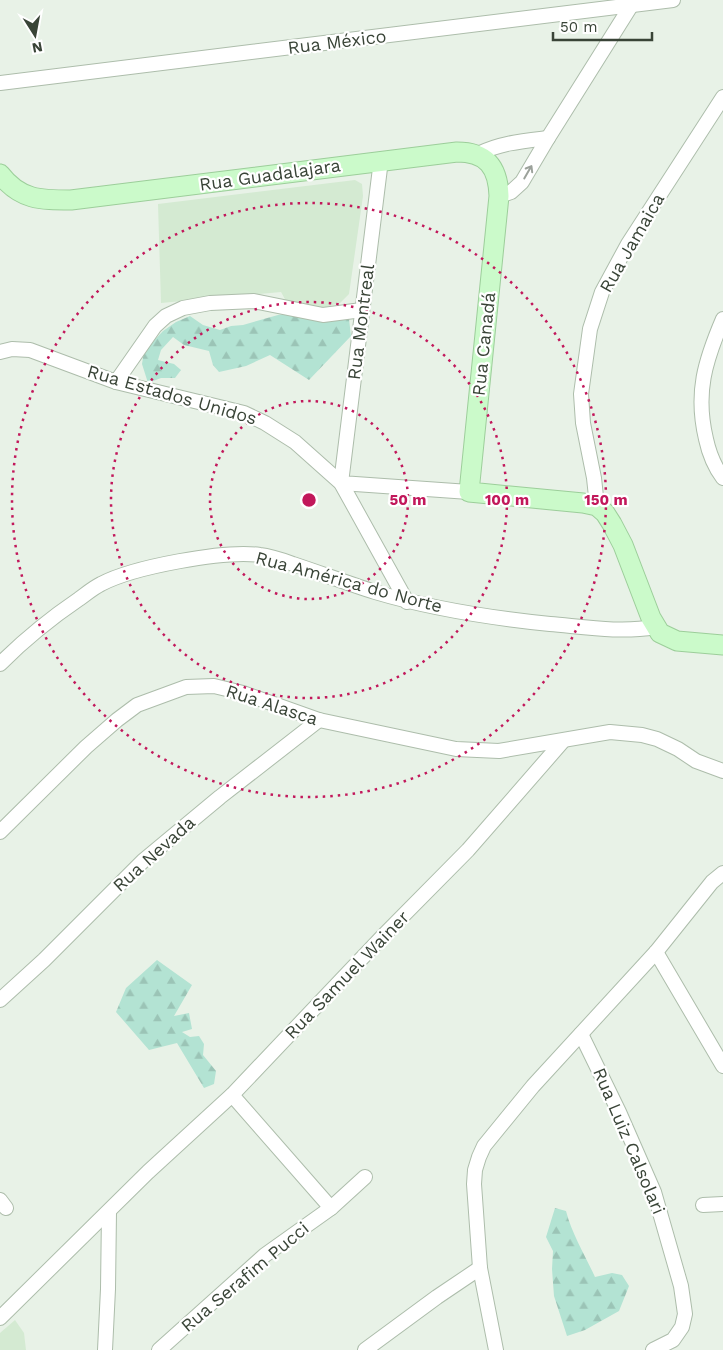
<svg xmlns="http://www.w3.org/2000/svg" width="723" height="1350" viewBox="0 0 723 1350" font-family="'Work Sans',sans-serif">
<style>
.education{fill:#d4ead2}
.forest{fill:url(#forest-firs)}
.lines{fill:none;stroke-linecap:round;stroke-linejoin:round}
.street-casing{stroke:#adbdab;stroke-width:16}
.secondary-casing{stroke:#9cce9a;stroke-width:21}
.street{stroke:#fff;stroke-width:14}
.secondary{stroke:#cbfaca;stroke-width:19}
.oneway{stroke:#9ca29b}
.ring{fill:none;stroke:#c2185b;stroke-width:2.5;stroke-dasharray:2.5 5}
.labels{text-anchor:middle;stroke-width:4.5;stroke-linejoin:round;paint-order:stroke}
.street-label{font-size:18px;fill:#394437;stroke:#fff}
.centre{fill:#c2185b;stroke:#fff;stroke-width:2.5}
.ring-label{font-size:15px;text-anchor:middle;font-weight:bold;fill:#c2185b;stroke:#fff;stroke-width:4.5;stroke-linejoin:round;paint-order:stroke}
</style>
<defs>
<pattern id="forest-firs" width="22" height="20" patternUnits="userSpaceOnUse" patternTransform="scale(1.25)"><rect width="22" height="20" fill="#b3e3d3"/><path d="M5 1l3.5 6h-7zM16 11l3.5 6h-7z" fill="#9bc4b6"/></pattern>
</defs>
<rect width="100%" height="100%" fill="#e8f2e7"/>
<g class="education">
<polygon points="355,180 362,184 363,196 349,294 340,303 322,308 286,301 281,292 161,303 158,204"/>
<polygon points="15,1320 24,1333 26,1350 0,1350 0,1333"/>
</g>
<g class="forest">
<polygon points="298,312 328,321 349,319 351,336 309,380 270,355 246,366 219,372 213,365 209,351 184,345 173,337 161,350 158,360 174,364 181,370 175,378 161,378 148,383 142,364 144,351 163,331 176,322 190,316 203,325 220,330 231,326 243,325 278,315"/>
<polygon points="157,960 192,985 174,1016 189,1013 192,1029 182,1032 190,1037 199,1036 204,1044 203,1055 216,1071 214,1084 204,1088 177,1043 149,1050 116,1012 126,988"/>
<path d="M555,1208l11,3c6,23 19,44 29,66l17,-4 10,2 7,11 -10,25 -34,19 -18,6 -13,-40 -2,-27 1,-18 -7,-14z"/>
</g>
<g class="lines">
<defs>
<g id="street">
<polyline points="0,83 673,0"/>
<path d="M478,154c22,-11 45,-13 70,-16"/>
<polyline points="381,160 341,483 469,492"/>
<polyline points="499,196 511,192 522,182 548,138 634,1"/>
<path d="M723,319c-18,42 -28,74 -17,120 3,14 8,27 17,39"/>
<polyline points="0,352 12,349 30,350 116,382 244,413 265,423 295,442 341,483 407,602"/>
<polyline points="116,382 155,326 166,316 183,308 210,303 254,301 323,315 362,310"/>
<polyline points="597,506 594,478 583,423 581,394 590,329 602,292 628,244 723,97"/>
<path d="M0,664c24,-24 51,-46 79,-65 7,-5 14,-11 22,-15 32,-17 123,-34 159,-29 11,1 22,5 33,9 27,9 54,19 82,28 57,17 116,26 175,32 35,3 70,9 105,3"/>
<polyline points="0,832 86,747 117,720 137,705 186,687 214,686 243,693 319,720 456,749 499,751 610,732 642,735 657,739 678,749 696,761 723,771"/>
<polyline points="656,952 723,1066"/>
<polyline points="0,1000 44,960 143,861 220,797 319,720"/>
<polyline points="581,1034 619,1112 654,1192 681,1286 685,1314 682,1327 673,1340 653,1350"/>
<polyline points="0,1200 6,1208"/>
<polyline points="703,1205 723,1204"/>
<polyline points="331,1208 365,1177"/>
<polyline points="0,1318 148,1172 232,1095 382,937 468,850 563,741"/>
<polyline points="105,1350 108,1289 109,1212"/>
<polyline points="159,1350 265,1255 331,1208 232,1095"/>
<polyline points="365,1350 437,1297 480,1268"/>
<polyline points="496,1350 480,1268 474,1184 475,1170 479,1157 484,1146 533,1086 656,952 712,882 723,873"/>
</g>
<path id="secondary" d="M0,174c20,26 40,26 71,26l386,-48c30,0 41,15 42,44l-30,296 114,11 14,3 8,7 7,11 11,21 28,73 9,15 17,8 46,4"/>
</defs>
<use href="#street" class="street-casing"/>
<use href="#secondary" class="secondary-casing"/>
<use href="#street" class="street"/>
<use href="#secondary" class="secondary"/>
</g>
<defs><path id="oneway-shaft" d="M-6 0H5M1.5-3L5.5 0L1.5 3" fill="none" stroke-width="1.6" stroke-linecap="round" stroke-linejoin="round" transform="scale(1.25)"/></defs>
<use class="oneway" href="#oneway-shaft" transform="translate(528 172) rotate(-60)"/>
<g class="ring">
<circle cx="309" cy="500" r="99"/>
<circle cx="309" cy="500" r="198"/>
<circle cx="309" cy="500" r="297"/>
</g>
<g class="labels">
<g class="street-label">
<text transform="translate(337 42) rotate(-7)" y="6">Rua México</text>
<text transform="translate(270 175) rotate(-8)" y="6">Rua Guadalajara</text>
<text transform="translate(632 243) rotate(-60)" y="6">Rua Jamaica</text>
<text transform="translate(361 322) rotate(-83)" y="6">Rua Montreal</text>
<text transform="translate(484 344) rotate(-84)" y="6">Rua Canadá</text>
<text transform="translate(172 395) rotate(16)" y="6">Rua Estados Unidos</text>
<text transform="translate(349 582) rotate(15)" y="6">Rua América do Norte</text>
<text transform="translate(272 705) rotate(18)" y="6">Rua Alasca</text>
<text transform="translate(154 854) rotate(-42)" y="6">Rua Nevada</text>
<text transform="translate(347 975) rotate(-46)" y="6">Rua Samuel Wainer</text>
<text transform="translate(629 1141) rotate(67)" y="6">Rua Luiz Calsolari</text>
<text transform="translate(245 1277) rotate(-40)" y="6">Rua Serafim Pucci</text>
</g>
</g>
<circle cx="309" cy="500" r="8" class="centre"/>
<g class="ring-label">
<text x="408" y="505">50 m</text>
<text x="507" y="505">100 m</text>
<text x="606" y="505">150 m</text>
</g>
<g transform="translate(35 35) rotate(169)" stroke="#ffffff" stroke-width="4" paint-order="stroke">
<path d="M0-4L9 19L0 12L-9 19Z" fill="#394437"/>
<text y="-8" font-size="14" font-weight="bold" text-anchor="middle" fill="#394437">N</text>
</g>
<path d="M553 32v8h99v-8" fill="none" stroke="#394437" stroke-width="2.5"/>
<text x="560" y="32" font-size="15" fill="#394437" stroke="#ffffff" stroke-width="4" paint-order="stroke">50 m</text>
</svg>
